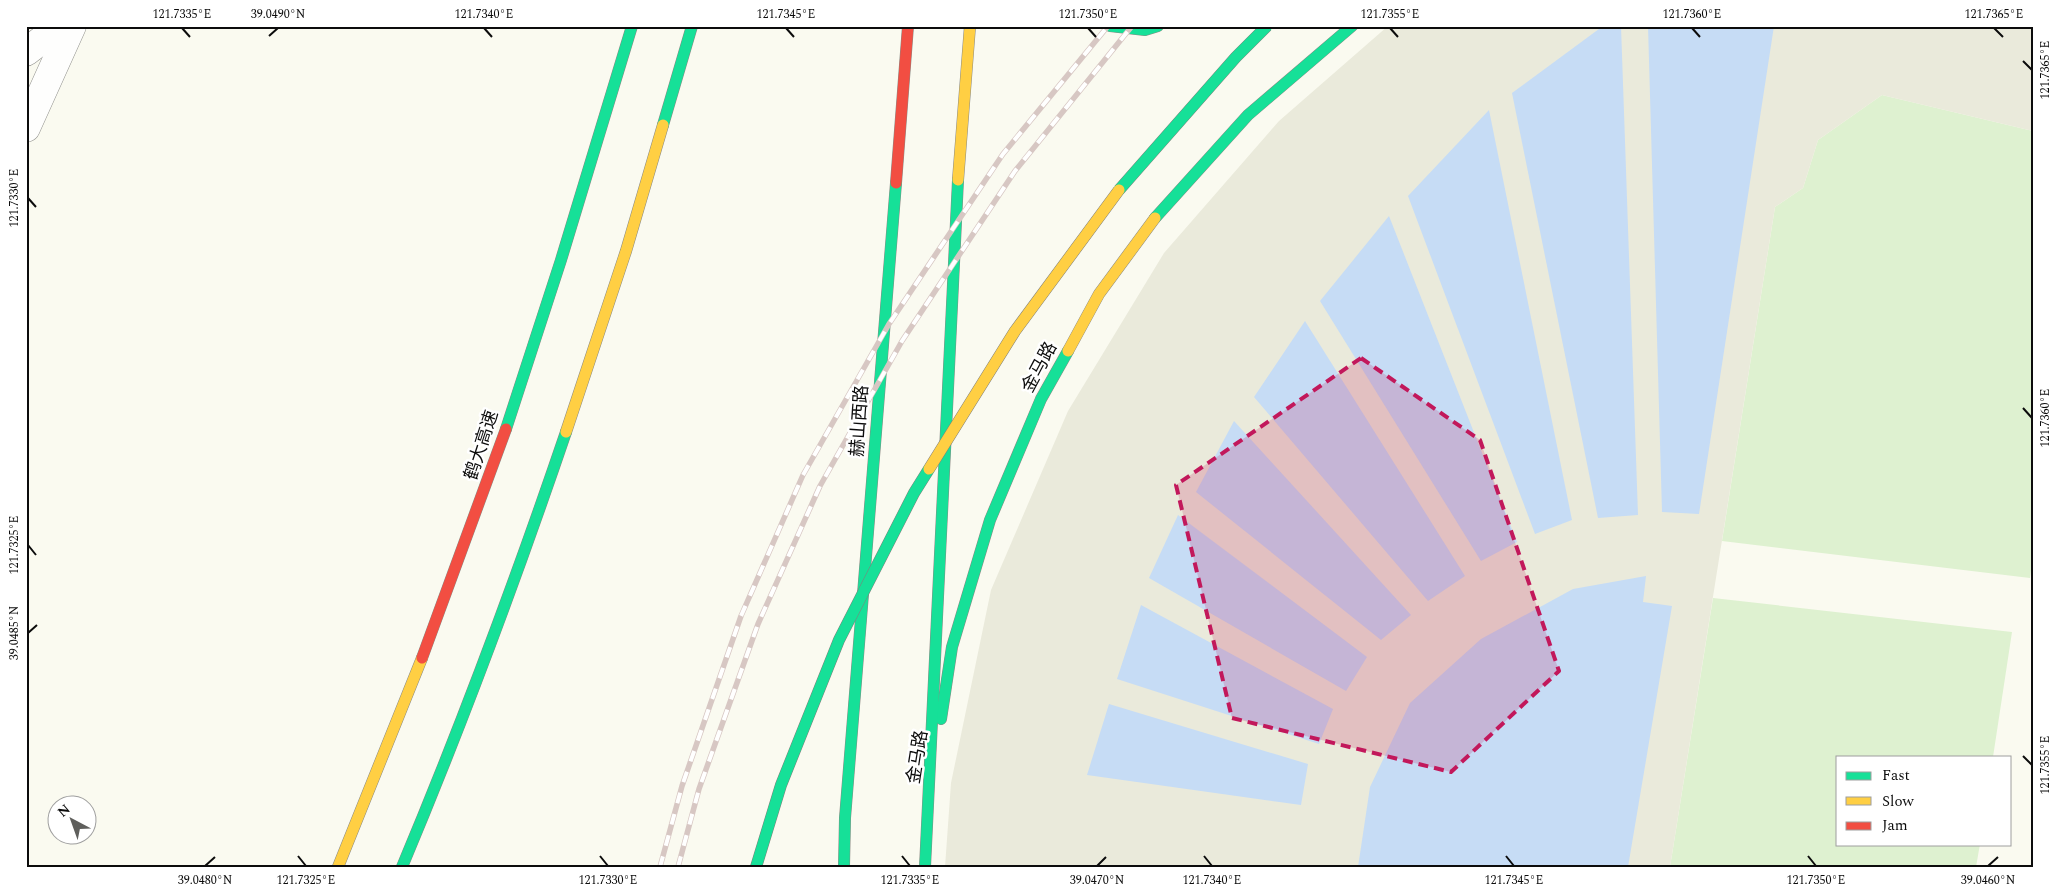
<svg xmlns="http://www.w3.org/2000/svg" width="2059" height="893" viewBox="0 0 2059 893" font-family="Spectral,'Noto Sans SC',serif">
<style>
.green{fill:#def1d0}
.plaza{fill:#eaeadb}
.water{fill:#c6dcf5}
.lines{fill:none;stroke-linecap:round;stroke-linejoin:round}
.street-casing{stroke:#93938f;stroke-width:29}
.fast-casing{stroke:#8a8a85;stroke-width:12}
.slow-casing{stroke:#8a8a85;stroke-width:12}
.jam-casing{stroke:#8a8a85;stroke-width:12}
.street{stroke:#fefefd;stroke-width:28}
.fast{stroke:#16e098;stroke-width:11}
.slow{stroke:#ffcf43;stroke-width:11}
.jam{stroke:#f24e42;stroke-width:11}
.rail-casing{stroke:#d7c7c3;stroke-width:5.5}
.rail{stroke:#fff;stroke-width:4;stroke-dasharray:11;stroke-linecap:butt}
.fast-bridge-casing{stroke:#80807c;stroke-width:12;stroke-linecap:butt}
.slow-bridge-casing{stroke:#80807c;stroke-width:12;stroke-linecap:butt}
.fast-bridge{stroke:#16e098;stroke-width:11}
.slow-bridge{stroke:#ffcf43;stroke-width:11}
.marked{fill:#c2185b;fill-opacity:0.2;stroke:#c2185b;stroke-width:4;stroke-dasharray:10 6;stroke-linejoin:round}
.ticks{fill:none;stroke:#0c0c0c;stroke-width:2}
.labels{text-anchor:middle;stroke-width:5;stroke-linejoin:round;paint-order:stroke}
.street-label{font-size:18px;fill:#0c0c0c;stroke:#fff}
.neatline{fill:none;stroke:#0c0c0c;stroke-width:2}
.ticks-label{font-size:12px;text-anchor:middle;fill:#0c0c0c}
</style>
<rect width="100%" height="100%" fill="#fafaf0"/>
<g class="green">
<polygon points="1882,95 2033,131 2033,556 2030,578 1722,541 1775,207 1803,188 1818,140"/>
<polygon points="1713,598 2012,632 1993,757 1838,757 1838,844 1980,844 1976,867 1670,867"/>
</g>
<polygon class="plaza" points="1388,26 2033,26 2033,131 1882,95 1818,140 1803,188 1775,207 1670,867 945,867 951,783 991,590 1068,411 1164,253 1279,121"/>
<g class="water">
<polygon points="1603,26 1621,26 1638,515 1598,518 1512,93"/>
<polygon points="1648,26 1774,26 1699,514 1662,512"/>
<polygon points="1489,110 1572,520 1535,534 1408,196"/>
<polygon points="1389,216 1517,542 1481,561 1320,301"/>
<polygon points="1305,321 1465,576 1428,601 1254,397"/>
<polygon points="1234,421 1411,615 1381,640 1196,492"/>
<polygon points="1178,515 1367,657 1346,691 1149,578"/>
<polygon points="1646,576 1643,602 1672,606 1628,867 1358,867 1370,787 1410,703 1481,639 1573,589"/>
<polygon points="1141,605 1333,709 1319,744 1117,679"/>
<polygon points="1109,704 1308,764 1301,805 1087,775"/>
</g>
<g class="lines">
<defs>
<g id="street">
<polyline points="26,52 60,26"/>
<polyline points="26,128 72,26"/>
</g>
<g id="fast">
<polyline points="1110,26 1145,30 1158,26"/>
<polyline points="663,125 692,26"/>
<polyline points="1155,218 1248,115 1352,26"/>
<polyline points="506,429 561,260 632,26"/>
<polyline points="941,719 952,647 990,520 1041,399 1068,351"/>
<path d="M402,867c60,-143 114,-288 164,-435"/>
<polyline points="844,867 845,818 896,183"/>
<polyline points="925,867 958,180"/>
</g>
<g id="slow">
<polyline points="958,180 970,26"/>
<polyline points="1068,351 1099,294 1155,218"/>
<polyline points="566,432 626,251 663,125"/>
<polyline points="338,867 422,658"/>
</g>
<g id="jam">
<polyline points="896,183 908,26"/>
<polyline points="422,658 506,429"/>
</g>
</defs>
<use href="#street" class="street-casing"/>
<use href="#fast" class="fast-casing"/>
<use href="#slow" class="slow-casing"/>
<use href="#jam" class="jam-casing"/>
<use href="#street" class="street"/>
<use href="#fast" class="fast"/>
<use href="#slow" class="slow"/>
<use href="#jam" class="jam"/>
<defs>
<g id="rail">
<polyline points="660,867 682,786 741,616 803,475 889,324 1003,154 1108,26"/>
<polyline points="678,867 699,789 758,624 820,486 902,341 1015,171 1132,26"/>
</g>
</defs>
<use href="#rail" class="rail-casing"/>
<use href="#rail" class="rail"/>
<defs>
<g id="fast-bridge">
<polyline points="1119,190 1236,57 1267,26"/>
<polyline points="756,867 781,785 839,640 914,493 929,469"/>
</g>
<polyline id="slow-bridge" points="929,469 1015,331 1119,190"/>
</defs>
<use href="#fast-bridge" class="fast-bridge-casing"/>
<use href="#slow-bridge" class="slow-bridge-casing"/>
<use href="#fast-bridge" class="fast-bridge"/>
<use href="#slow-bridge" class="slow-bridge"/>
</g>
<path class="marked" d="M1361,358l119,82 79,231 -108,101 -219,-54 -56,-233z"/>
<path class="ticks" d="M182,28l8,9M484,28l8,9M786,28l8,9M1088,28l8,9M1390,28l8,9M1692,28l8,9M1994,28l9,9M269,36l9,-8M2023,61l9,9M28,198l8,9M2023,408l9,10M28,545l8,10M28,633l9,-8M2023,756l9,9M298,856l8,10M600,856l8,10M902,856l8,10M1204,856l8,10M1506,856l8,10M1808,856l8,10M205,866l10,-9M1097,866l9,-9M1988,866l10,-9"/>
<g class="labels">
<g class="street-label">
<text transform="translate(1039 367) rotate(-62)" y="6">金马路</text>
<text transform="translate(859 421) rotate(-86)" y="6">赫山西路</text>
<text transform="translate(481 445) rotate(-72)" y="6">鹤大高速</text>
<text transform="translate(917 757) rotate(-81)" y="6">金马路</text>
</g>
</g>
<rect width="2059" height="893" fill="none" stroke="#ffffff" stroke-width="55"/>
<rect x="1836" y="756" width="175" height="90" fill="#ffffff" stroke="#9e9e9e"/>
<rect x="1846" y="772" width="25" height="8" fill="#16e098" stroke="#9e9e9e"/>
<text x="1882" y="780" font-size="15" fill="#0c0c0c">Fast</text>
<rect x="1846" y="797" width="25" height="8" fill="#ffcf43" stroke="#9e9e9e"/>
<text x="1882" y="806" font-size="15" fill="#0c0c0c">Slow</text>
<rect x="1846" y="822" width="25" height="8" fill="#f24e42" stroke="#9e9e9e"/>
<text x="1882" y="830" font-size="15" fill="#0c0c0c">Jam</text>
<g transform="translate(72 820) rotate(319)"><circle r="24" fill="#ffffff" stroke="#9e9e9e"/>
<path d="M0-4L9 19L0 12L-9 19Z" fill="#5f5f5c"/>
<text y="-8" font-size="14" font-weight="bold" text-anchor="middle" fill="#0c0c0c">N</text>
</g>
<rect x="28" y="28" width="2004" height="838" class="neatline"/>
<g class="ticks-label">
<text x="182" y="18">121.7335°E</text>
<text x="278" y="18">39.0490°N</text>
<text x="484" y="18">121.7340°E</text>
<text x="786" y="18">121.7345°E</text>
<text x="1088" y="18">121.7350°E</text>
<text x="1390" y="18">121.7355°E</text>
<text x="1692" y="18">121.7360°E</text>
<text x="1994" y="18">121.7365°E</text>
<text transform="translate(2045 70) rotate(-90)" y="4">121.7365°E</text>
<text transform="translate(14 198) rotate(-90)" y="4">121.7330°E</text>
<text transform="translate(2045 418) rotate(-90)" y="4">121.7360°E</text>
<text transform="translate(14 545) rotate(-90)" y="4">121.7325°E</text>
<text transform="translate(14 633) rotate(-90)" y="4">39.0485°N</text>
<text transform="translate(2045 765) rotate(-90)" y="4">121.7355°E</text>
<text x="205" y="884">39.0480°N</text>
<text x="306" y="884">121.7325°E</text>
<text x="608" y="884">121.7330°E</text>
<text x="910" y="884">121.7335°E</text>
<text x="1097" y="884">39.0470°N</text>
<text x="1212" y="884">121.7340°E</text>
<text x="1514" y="884">121.7345°E</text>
<text x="1816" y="884">121.7350°E</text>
<text x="1988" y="884">39.0460°N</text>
</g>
</svg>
